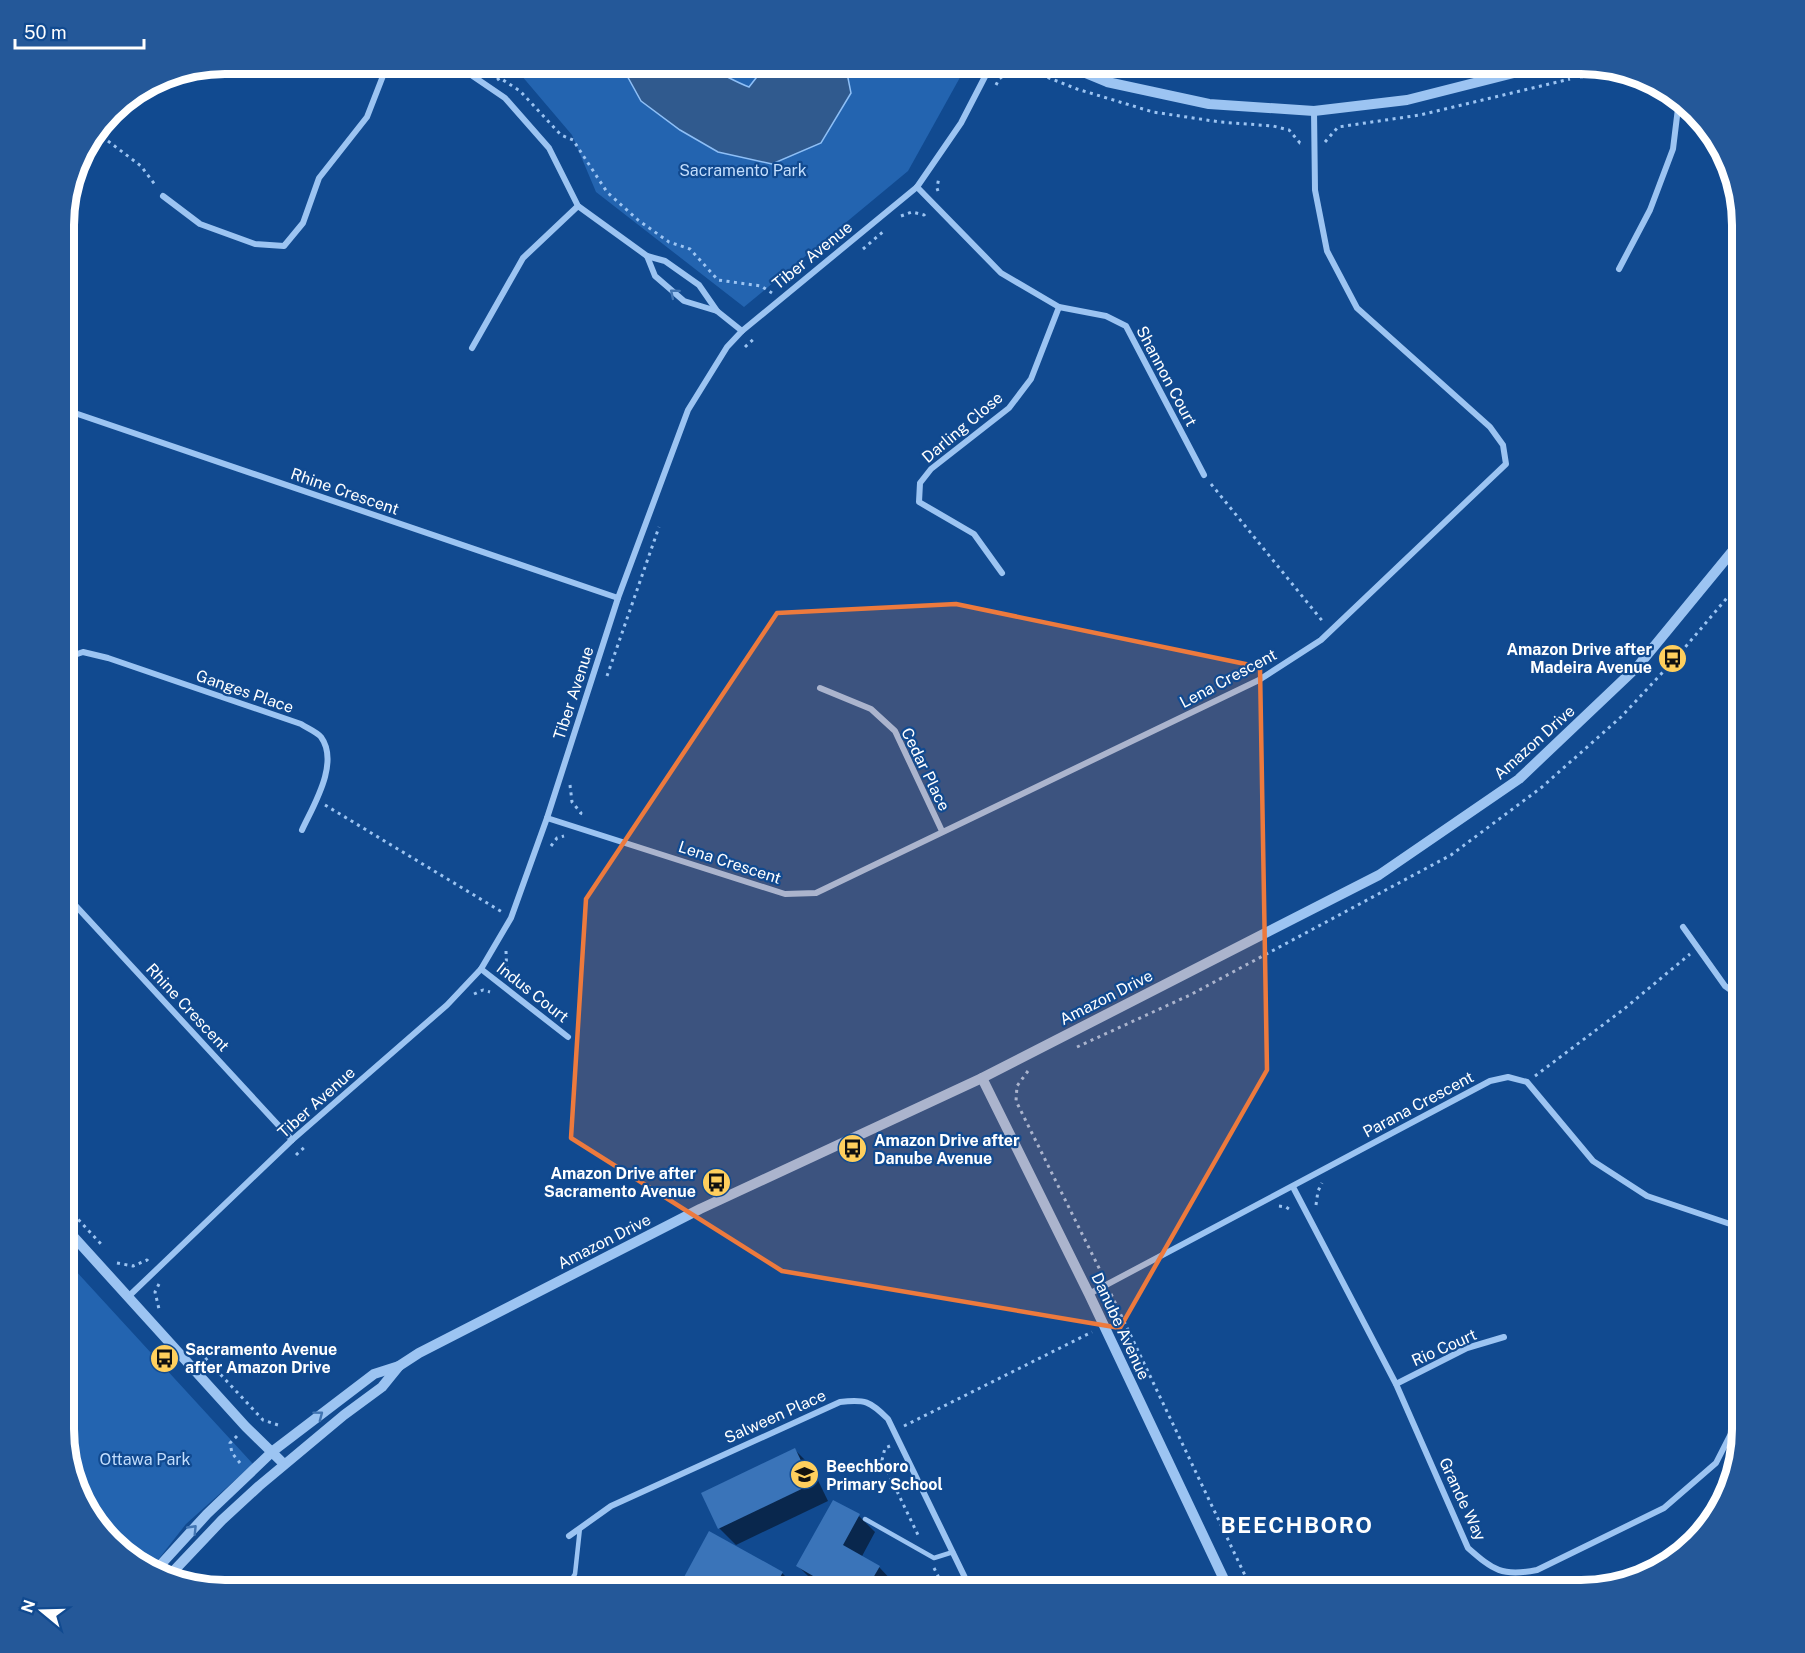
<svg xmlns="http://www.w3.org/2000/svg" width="1805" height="1653" viewBox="0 0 1805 1653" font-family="'Public Sans',sans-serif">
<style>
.green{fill:#2364b0}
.water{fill:#305a8e;stroke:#8ebff6;stroke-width:1.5}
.shadow{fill:#0007}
.building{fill:#3a74b9}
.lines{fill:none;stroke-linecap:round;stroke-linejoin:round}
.path{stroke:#9cc4f2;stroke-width:3;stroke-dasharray:3 4.5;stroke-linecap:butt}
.service{stroke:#9cc4f2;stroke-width:4.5}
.minor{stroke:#9cc4f2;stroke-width:6}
.tertiary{stroke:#9cc4f2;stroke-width:10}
.oneway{stroke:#4275b2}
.marked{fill:#ed7a3d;fill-opacity:0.2;stroke:#ed7a3d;stroke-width:4.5;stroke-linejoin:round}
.labels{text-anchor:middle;stroke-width:4.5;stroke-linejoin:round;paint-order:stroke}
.park-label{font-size:16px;fill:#c3defd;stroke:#114a90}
.street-label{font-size:16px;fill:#fff;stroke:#114a90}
.poi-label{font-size:16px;font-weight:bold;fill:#fff;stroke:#114a90;text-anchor:start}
.district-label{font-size:22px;font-weight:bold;letter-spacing:1.5px;fill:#fff;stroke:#114a90}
.rim{fill:none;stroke:#fff;stroke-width:8}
</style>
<rect width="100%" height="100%" fill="#114a90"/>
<g class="green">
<polygon points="501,63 968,63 908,171 744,307 596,192 572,135 521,75"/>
<polygon points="63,1257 253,1464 186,1524 150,1570 110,1543 75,1491 63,1439"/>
</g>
<path class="water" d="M620,63c21,0 52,-3 72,0 21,4 38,17 57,24l14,-18 -2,-6h84l6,30 -30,50 -49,21 -54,-12 -38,-22 -39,-29z"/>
<g class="shadow">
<polygon points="794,1449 811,1466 828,1501 736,1545 719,1528"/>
<polygon points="859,1516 875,1532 861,1558 879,1567 895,1584 892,1590 827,1590 815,1583 798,1566"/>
<polygon points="782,1573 799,1590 679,1590"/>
</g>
<g class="building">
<polygon points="795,1448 812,1484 718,1529 701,1493"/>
<polygon points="833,1500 860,1514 843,1545 880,1566 866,1590 837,1590 796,1566"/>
<polygon points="709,1531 783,1572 773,1590 677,1590"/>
</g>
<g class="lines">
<g class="path">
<polyline points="1580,77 1629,73"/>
<polyline points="497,80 500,78 520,91 561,135 573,140 607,192 638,220 669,242 690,249 718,280 761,286 772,293"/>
<polyline points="996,85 999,79 1013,69 1029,70 1077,89 1153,112 1220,122 1273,126 1289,130 1300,143 1304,143"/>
<polyline points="96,132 141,166 156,186"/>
<polyline points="1325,142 1338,127 1420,115 1570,79"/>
<polyline points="938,191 937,188 939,177"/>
<polyline points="901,216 912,212 924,215 926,213"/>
<polyline points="863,249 885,230"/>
<polyline points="745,347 756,337"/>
<polyline points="1211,484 1324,623"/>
<polyline points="607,676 659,527"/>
<polyline points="570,785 572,802 581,813 579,817"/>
<polyline points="325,805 502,912"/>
<polyline points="551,846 557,838 564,836"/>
<polyline points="506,951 507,976"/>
<polyline points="1731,977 1742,962"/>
<polyline points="474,994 483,990 490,992"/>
<polyline points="1077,1047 1190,995 1451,855 1542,787 1621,717 1676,658 1732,592 1742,576"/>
<polyline points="1028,1071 1017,1086 1016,1101 1102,1274"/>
<polyline points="1535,1076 1624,1009 1690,954"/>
<polyline points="296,1155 307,1145"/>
<polyline points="63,1203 101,1244"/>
<polyline points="1316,1205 1318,1191 1322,1183"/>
<polyline points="1279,1206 1286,1207 1292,1211"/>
<polyline points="117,1263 133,1266 147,1260 149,1262"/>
<polyline points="159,1284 155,1292 159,1309"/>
<polyline points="1111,1294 1252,1590"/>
<polyline points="195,1347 263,1420 281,1426"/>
<polyline points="904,1426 1092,1332"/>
<polyline points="237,1436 230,1443 232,1453 240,1463"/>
<polyline points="890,1446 885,1448 882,1460 919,1537"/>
<polyline points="934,1568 945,1590"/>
</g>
<g class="service">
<polyline points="865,1519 934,1558 953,1552"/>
<polyline points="565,1590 575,1574 580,1528"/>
</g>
<g class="minor">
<polyline points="447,63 461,68 505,98 549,148 578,206 647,256 665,261 699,285 717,311 742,331"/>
<polyline points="917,187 1001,273 1059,307 1106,316 1126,326 1204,475"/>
<polyline points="163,196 200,224 255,244 284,246 303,223 319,178 367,117 388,63"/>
<polyline points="647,256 655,276 684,301 717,311"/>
<polyline points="1619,269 1650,210 1673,149 1679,100"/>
<polyline points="472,348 523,258 578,206"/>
<polyline points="63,409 618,598"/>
<polyline points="1002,573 974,534 919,502 920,483 931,469 1009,408 1031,379 1059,307"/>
<path d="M63,659l20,-7 25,6 193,66c6,4 16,8 20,13 19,26 -8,69 -19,93"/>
<polyline points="820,688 871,709 895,731 942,831"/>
<polyline points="547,818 785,894 816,893 1259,680 1321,640 1506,464 1503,445 1490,427 1357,308 1327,251 1315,190 1314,111"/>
<polyline points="63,892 292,1140"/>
<polyline points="1683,927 1725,986 1742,998"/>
<polyline points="481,969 568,1037"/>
<path d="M1293,1187l103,197 72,164c25,22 34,29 69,22l127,-62 52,-45 26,-51"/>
<polyline points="1089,1294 1490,1081 1508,1077 1527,1082 1593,1161 1647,1196 1742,1228"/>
<polyline points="129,1296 292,1140 447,1005 481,969 511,918 547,818 618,598 688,410 727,347 742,331 917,187 961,123 992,63"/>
<polyline points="1396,1384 1467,1348 1504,1337"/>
<path d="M569,1536l42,-30 229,-104c25,-3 30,-1 48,17l83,171"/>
</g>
<g class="tertiary">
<polyline points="1061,63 1107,82 1209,104 1314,111 1407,100 1537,67 1575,63"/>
<polyline points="982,1078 1089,1294 1229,1590"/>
<polyline points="63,1225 246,1427 284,1464"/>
<polyline points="154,1572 207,1514 273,1451 374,1374 399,1366 419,1353 700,1209 982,1078 1379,875 1519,779 1638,666 1735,548 1742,538"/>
<polyline points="167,1578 222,1520 259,1486 344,1415 382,1387 399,1366"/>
</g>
</g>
<defs><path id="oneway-chevron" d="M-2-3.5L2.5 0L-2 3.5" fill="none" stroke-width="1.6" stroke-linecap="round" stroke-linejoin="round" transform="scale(1.5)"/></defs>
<g class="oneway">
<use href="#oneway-chevron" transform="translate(674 293) rotate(-140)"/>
<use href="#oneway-chevron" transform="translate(319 1415) rotate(-37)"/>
<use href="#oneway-chevron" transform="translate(193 1529) rotate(-46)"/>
</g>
<path class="marked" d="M956,604l304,63 7,403 -147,258 -338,-57 -211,-133 15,-239 191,-286z"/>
<defs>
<symbol id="bus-disc" viewBox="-11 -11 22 22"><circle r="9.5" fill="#ffcf5d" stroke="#114a90"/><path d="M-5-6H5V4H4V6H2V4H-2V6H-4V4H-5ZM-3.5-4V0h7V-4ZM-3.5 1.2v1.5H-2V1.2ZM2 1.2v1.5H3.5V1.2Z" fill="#111"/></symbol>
<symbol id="school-disc" viewBox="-11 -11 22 22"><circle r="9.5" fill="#ffcf5d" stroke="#114a90"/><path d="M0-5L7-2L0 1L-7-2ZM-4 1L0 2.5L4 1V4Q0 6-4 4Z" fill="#111"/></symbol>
</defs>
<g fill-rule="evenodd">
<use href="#bus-disc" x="1656" y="642" width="33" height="33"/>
<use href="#bus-disc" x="836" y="1132" width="33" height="33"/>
<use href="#bus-disc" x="700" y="1166" width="33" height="33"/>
<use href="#bus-disc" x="148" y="1342" width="33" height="33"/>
<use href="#school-disc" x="788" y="1458" width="33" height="33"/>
</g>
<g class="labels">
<g class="park-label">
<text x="743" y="176">Sacramento Park</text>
<text x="145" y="1465">Ottawa Park</text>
</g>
<g class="street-label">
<text transform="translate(812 255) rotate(-39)" y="6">Tiber Avenue</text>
<text transform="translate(1167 376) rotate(62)" y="6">Shannon Court</text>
<text transform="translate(962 427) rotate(-40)" y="6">Darling Close</text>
<text transform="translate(345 491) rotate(19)" y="6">Rhine Crescent</text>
<text transform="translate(1228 678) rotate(-28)" y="6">Lena Crescent</text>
<text transform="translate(245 691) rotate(19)" y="6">Ganges Place</text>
<text transform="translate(573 693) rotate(-72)" y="6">Tiber Avenue</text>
<text transform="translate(1534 742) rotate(-42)" y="6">Amazon Drive</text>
<text transform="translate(926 769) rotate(64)" y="6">Cedar Place</text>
<text transform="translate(730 862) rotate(18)" y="6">Lena Crescent</text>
<text transform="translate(533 992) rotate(38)" y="6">Indus Court</text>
<text transform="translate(1106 997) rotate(-27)" y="6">Amazon Drive</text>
<text transform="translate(188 1007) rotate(47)" y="6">Rhine Crescent</text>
<text transform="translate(316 1102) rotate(-42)" y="6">Tiber Avenue</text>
<text transform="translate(1418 1104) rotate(-28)" y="6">Parana Crescent</text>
<text transform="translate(604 1241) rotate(-27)" y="6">Amazon Drive</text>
<text transform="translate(1121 1326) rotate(65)" y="6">Danube Avenue</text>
<text transform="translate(1444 1347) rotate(-24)" y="6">Rio Court</text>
<text transform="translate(775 1416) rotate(-24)" y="6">Salween Place</text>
<text transform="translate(1463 1499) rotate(65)" y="6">Grande Way</text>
</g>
<g class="poi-label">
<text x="1652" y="655" text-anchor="end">Amazon Drive after<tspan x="1652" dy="18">Madeira Avenue</tspan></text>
<text x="874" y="1146">Amazon Drive after<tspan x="874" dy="18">Danube Avenue</tspan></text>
<text x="696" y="1179" text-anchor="end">Amazon Drive after<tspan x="696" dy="18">Sacramento Avenue</tspan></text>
<text x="185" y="1355">Sacramento Avenue<tspan x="185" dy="18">after Amazon Drive</tspan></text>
<text x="826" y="1472">Beechboro<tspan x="826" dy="18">Primary School</tspan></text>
</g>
<g class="district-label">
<text x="1297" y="1533">BEECHBORO</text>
</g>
</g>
<path d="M0 0H1805V1653H0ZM225 74H1581A151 151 0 0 1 1732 225V1429A151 151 0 0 1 1581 1580H225A151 151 0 0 1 74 1429V225A151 151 0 0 1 225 74Z" fill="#245899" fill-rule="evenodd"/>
<path class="rim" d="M225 74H1581A151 151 0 0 1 1732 225V1429A151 151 0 0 1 1581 1580H225A151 151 0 0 1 74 1429V225A151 151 0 0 1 225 74Z"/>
<g transform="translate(42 1611) rotate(289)" stroke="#114a90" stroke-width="4.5" paint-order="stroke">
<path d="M0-4.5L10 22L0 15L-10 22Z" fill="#ffffff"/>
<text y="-9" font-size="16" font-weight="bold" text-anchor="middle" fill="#ffffff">N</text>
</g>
<path d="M15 39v9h129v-9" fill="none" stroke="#ffffff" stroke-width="3"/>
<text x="24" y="39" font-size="18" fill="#ffffff" stroke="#114a90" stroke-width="4.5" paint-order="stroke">50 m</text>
</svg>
